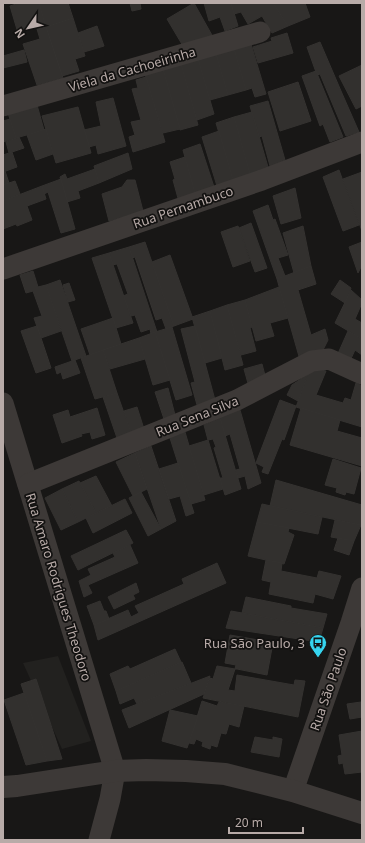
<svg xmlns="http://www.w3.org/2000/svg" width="365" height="843" viewBox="0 0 365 843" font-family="'Noto Sans',sans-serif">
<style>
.built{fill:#22211f}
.building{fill:#32302e;stroke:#343230}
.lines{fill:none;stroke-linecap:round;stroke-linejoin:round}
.minor{stroke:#3d3937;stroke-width:21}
.tertiary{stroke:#3d3937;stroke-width:22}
.labels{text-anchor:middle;stroke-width:3.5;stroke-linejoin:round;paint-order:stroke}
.street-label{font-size:13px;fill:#b8aba8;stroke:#131211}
.poi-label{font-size:13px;fill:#b8aba8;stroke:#131211;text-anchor:end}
</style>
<rect width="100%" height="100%" fill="#181716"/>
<polygon class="built" points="58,656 91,741 62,749 23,663"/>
<g class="building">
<polygon points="19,3 39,3 45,24 18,33 10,6"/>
<polygon points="39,3 68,3 73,18 46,27"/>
<polygon points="130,3 140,3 141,9 132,11"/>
<polygon points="194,3 213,37 183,46 167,19"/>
<polygon points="204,3 231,3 238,26 225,31 220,17 209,21"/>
<polygon points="231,3 273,3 288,26 272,33 262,16 248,24 241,12 234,14"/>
<polygon points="273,3 305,3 310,17 288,26"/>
<polygon points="73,18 85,56 75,59 79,71 62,76 46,27"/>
<polygon points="97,26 104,46 84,52 78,33"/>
<polygon points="46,27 63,78 37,85 23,44 40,39 37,29"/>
<polygon points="287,33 293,53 258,63 253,47 272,41 271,38"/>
<polygon points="320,42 341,91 359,132 346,136 320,74 317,75 307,47"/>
<polygon points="251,44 266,94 255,97 252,88 246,90 234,49"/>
<polygon points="234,49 246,90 228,95 216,54"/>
<polygon points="24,50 27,62 3,68 3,56"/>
<polygon points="216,54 228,95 210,100 198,59"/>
<polygon points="198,59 214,114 197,120 181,64"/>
<polygon points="181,64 198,125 180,130 163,69"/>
<polygon points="362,65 362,106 356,109 339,76"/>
<polygon points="163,69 180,129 163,133 145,74"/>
<polygon points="316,71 343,137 330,142 323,124 320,126 302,76"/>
<polygon points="146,77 165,142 133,152 129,137 135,135 131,122 141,120 132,89 138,88 136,80"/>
<polygon points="298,82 311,121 280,131 268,92"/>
<polygon points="113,98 126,146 98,154 96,145 89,147 84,130 101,126 96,102"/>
<polygon points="268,101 285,160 270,166 262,136 259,137 250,106"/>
<polygon points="37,105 44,130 16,138 8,113"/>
<polygon points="78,107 91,153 56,163 42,116"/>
<polygon points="252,112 268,167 250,174 234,117"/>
<polygon points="234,117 250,174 233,180 216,123"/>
<polygon points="10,119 16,138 3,142 3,121"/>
<polygon points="46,129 53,154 36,160 27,135"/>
<polygon points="219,131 233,180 217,186 202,137"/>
<polygon points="19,137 24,148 9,153 6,142"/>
<polygon points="200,144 215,190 196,197 183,150"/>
<polygon points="12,152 17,167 3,172 3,155"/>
<polygon points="128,153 132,169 99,183 94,166"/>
<polygon points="185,157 196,197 179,202 173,180 175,179 170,162"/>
<polygon points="95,169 99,183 78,191 80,198 67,202 60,177 65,174 67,179"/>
<polygon points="339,170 359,225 343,231 323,177"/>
<polygon points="5,171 9,183 3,185 3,172"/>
<polygon points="362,172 362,231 343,179"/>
<polygon points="61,179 75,229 61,233 48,192 44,194 42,186"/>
<polygon points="127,180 135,180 143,211 109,221 102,194 122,187"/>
<polygon points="15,181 20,194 3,201 3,185"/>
<polygon points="42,186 46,199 27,206 32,220 17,226 16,224 3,229 3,201"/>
<polygon points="295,188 301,218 281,224 273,196"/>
<polygon points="268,205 273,220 275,219 288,255 278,258 285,276 277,279 253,211"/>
<polygon points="251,223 267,268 255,272 239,228"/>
<polygon points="238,226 250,261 233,267 221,232"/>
<polygon points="303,226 311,266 294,273 283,233"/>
<polygon points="145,242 174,326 166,329 162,318 156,320 135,257 132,258 129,247"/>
<polygon points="362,242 362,265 358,273 349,247"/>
<polygon points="129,247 157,332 151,334 150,329 141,332 135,315 131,316 123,296 128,294 117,264 112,265 109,253"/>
<polygon points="109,253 133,323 116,328 92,258"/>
<polygon points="170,255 193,319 174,326 152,262"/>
<polygon points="311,266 316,284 298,290 311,335 325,329 328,340 322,352 300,360 277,279"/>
<polygon points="33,271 38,287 46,285 61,331 41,338 34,318 42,316 33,291 26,293 20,275"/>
<polygon points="60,280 86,356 72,361 46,285"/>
<polygon points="340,280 351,288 345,303 331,294"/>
<polygon points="69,283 75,300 68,302 63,285"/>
<polygon points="279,287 288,318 270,323 274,336 256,341 245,300"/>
<polygon points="351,290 362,300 362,303 355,319 362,323 362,339 335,323"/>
<polygon points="245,300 252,327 250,328 256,351 241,355 227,305"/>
<polygon points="227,305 243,365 225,370 210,311"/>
<polygon points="210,311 222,358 205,363 192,317"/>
<polygon points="113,318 121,344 90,355 81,329"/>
<polygon points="37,326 51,368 36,373 21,331"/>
<polygon points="195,326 215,400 197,405 191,383 195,382 181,329"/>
<polygon points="172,327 192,395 176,400 155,332"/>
<polygon points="348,331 362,339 362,355 355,350 349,363 336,358"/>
<polygon points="155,332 170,380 153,385 139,338"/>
<polygon points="139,338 145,359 110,369 103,350"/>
<polygon points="103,350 117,393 95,399 81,358"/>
<polygon points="75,360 80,373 63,379 61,372 57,374 55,367"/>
<polygon points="262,364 267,383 249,387 244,369"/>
<polygon points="311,368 326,371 316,395 343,403 345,398 351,400 356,383 362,386 362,427 296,407"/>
<polygon points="308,374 298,401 287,395 292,385"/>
<polygon points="168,388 175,415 164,419 155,392"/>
<polygon points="117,393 131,433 117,438 103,397"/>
<polygon points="280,400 296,406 284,440 282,439 268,474 262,472 264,467 256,463"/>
<polygon points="137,407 144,429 131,433 124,411"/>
<polygon points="97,408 105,435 92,439 90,432 81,434 82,436 62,443 53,415 68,410 70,417"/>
<polygon points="301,408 340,420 337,431 362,438 362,466 290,445"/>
<polygon points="240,410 261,483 248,489 245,476 238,478 236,470 240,469 230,434 225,436 220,418"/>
<polygon points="220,418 241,489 225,495 220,478 223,478 214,448 216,447 213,439 208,440 204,425"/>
<polygon points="185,432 205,500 191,504 170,438"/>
<polygon points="208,440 223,489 204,495 189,446"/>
<polygon points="151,446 176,521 161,529 135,453"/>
<polygon points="135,453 147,489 133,496 116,462"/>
<polygon points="333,459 361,468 354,494 346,492 345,495 336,492 337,488 325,485"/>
<polygon points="178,463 194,513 186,516 180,496 169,499 159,469"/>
<polygon points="96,476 112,506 96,513 80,483"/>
<polygon points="276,480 362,505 362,521 361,525 270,506"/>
<polygon points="79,481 96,513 78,522 62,489"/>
<polygon points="62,489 78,522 61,530 45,498"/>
<polygon points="141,492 161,529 148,536 129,498"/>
<polygon points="125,499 132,513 93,533 86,518"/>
<polygon points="262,504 322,517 318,534 257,522"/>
<polygon points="335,520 361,525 354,541 331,537"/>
<polygon points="257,522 289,528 288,532 294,535 284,564 248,556"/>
<polygon points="126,530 133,543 78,570 71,556"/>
<polygon points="338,538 354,541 349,555 334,550"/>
<polygon points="130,545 138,563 88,585 92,593 84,597 79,581 91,575 88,569 115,557 113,553"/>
<polygon points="266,560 282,563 281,571 317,578 319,571 341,576 333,599 315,594 313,603 269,594 271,582 262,580"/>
<polygon points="217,563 226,583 98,640 94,625 128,610 131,617 139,613 135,606 184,584 182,579"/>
<polygon points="136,583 139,592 133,595 135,599 114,609 108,597"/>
<polygon points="246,597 291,606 291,608 327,614 323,628 242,613"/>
<polygon points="100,601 104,611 106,611 109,619 94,625 87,606"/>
<polygon points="231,611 242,613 323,628 319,642 226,628"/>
<polygon points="230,635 264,641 263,647 272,648 267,675 237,669 235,669 236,665 225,663"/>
<polygon points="175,649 181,662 116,691 110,674 128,666 130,669"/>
<polygon points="182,662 191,683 137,704 134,698 120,704 116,691"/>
<polygon points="217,666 235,669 228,690 235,691 237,675 294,685 295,680 305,681 298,717 203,698 210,678 213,679"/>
<polygon points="210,676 204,694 129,728 122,710"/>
<polygon points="36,679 62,759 47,761 21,684"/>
<polygon points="24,693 47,761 26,765 4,700"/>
<polygon points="202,701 217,706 219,702 244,706 239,727 229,724 226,734 221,733 217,747 211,745 210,749 202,746 203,742 196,739 194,744 189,743"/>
<polygon points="361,702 362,717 350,719 347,704"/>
<polygon points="170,710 198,716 187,748 162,741"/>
<polygon points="362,731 362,772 345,774 343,763 339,764 338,756 342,755 339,735"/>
<polygon points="255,737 273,740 273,737 282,739 279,757 251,752"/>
</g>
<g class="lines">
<g class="minor">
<polyline points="3,106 260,32"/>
<polyline points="3,269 262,180 362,142"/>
<polyline points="3,403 115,771 110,799 99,840"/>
<polyline points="28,484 237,400 312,361 329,359 362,374"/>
<polyline points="293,791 351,623 362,588"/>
</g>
<polyline class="tertiary" points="3,787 17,786 115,771 146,770 186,771 225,774 293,791 362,813"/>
</g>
<defs>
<symbol id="bus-pin" viewBox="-11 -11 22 30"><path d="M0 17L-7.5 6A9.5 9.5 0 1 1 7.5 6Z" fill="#36d5f0" stroke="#131211"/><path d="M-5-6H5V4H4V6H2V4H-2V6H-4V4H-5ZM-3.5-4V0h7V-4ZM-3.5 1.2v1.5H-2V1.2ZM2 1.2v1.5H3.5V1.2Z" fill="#111"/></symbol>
</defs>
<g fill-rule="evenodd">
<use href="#bus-pin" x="308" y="633" width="20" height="27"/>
</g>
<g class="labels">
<g class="street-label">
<text transform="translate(132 69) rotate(-16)" y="5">Viela da Cachoeirinha</text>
<text transform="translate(183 207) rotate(-19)" y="5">Rua Pernambuco</text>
<text transform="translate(197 416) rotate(-22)" y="5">Rua Sena Silva</text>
<text transform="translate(59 587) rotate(73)" y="5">Rua Amaro Rodrigues Theodoro</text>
<text transform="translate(328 689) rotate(-71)" y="5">Rua São Paulo</text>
</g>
<g class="poi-label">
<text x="305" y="648">Rua São Paulo, 3</text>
</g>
</g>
<rect width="365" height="843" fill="none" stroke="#b8aba8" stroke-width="8"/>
<g transform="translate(28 28) rotate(236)" stroke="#131211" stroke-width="3" paint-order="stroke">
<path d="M0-3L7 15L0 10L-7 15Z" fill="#b8aba8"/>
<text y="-6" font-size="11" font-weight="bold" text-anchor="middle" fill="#b8aba8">N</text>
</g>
<path d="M229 827v6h74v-6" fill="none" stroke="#b8aba8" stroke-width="2"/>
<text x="235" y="827" font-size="12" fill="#b8aba8" stroke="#131211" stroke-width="3" paint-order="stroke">20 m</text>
</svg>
